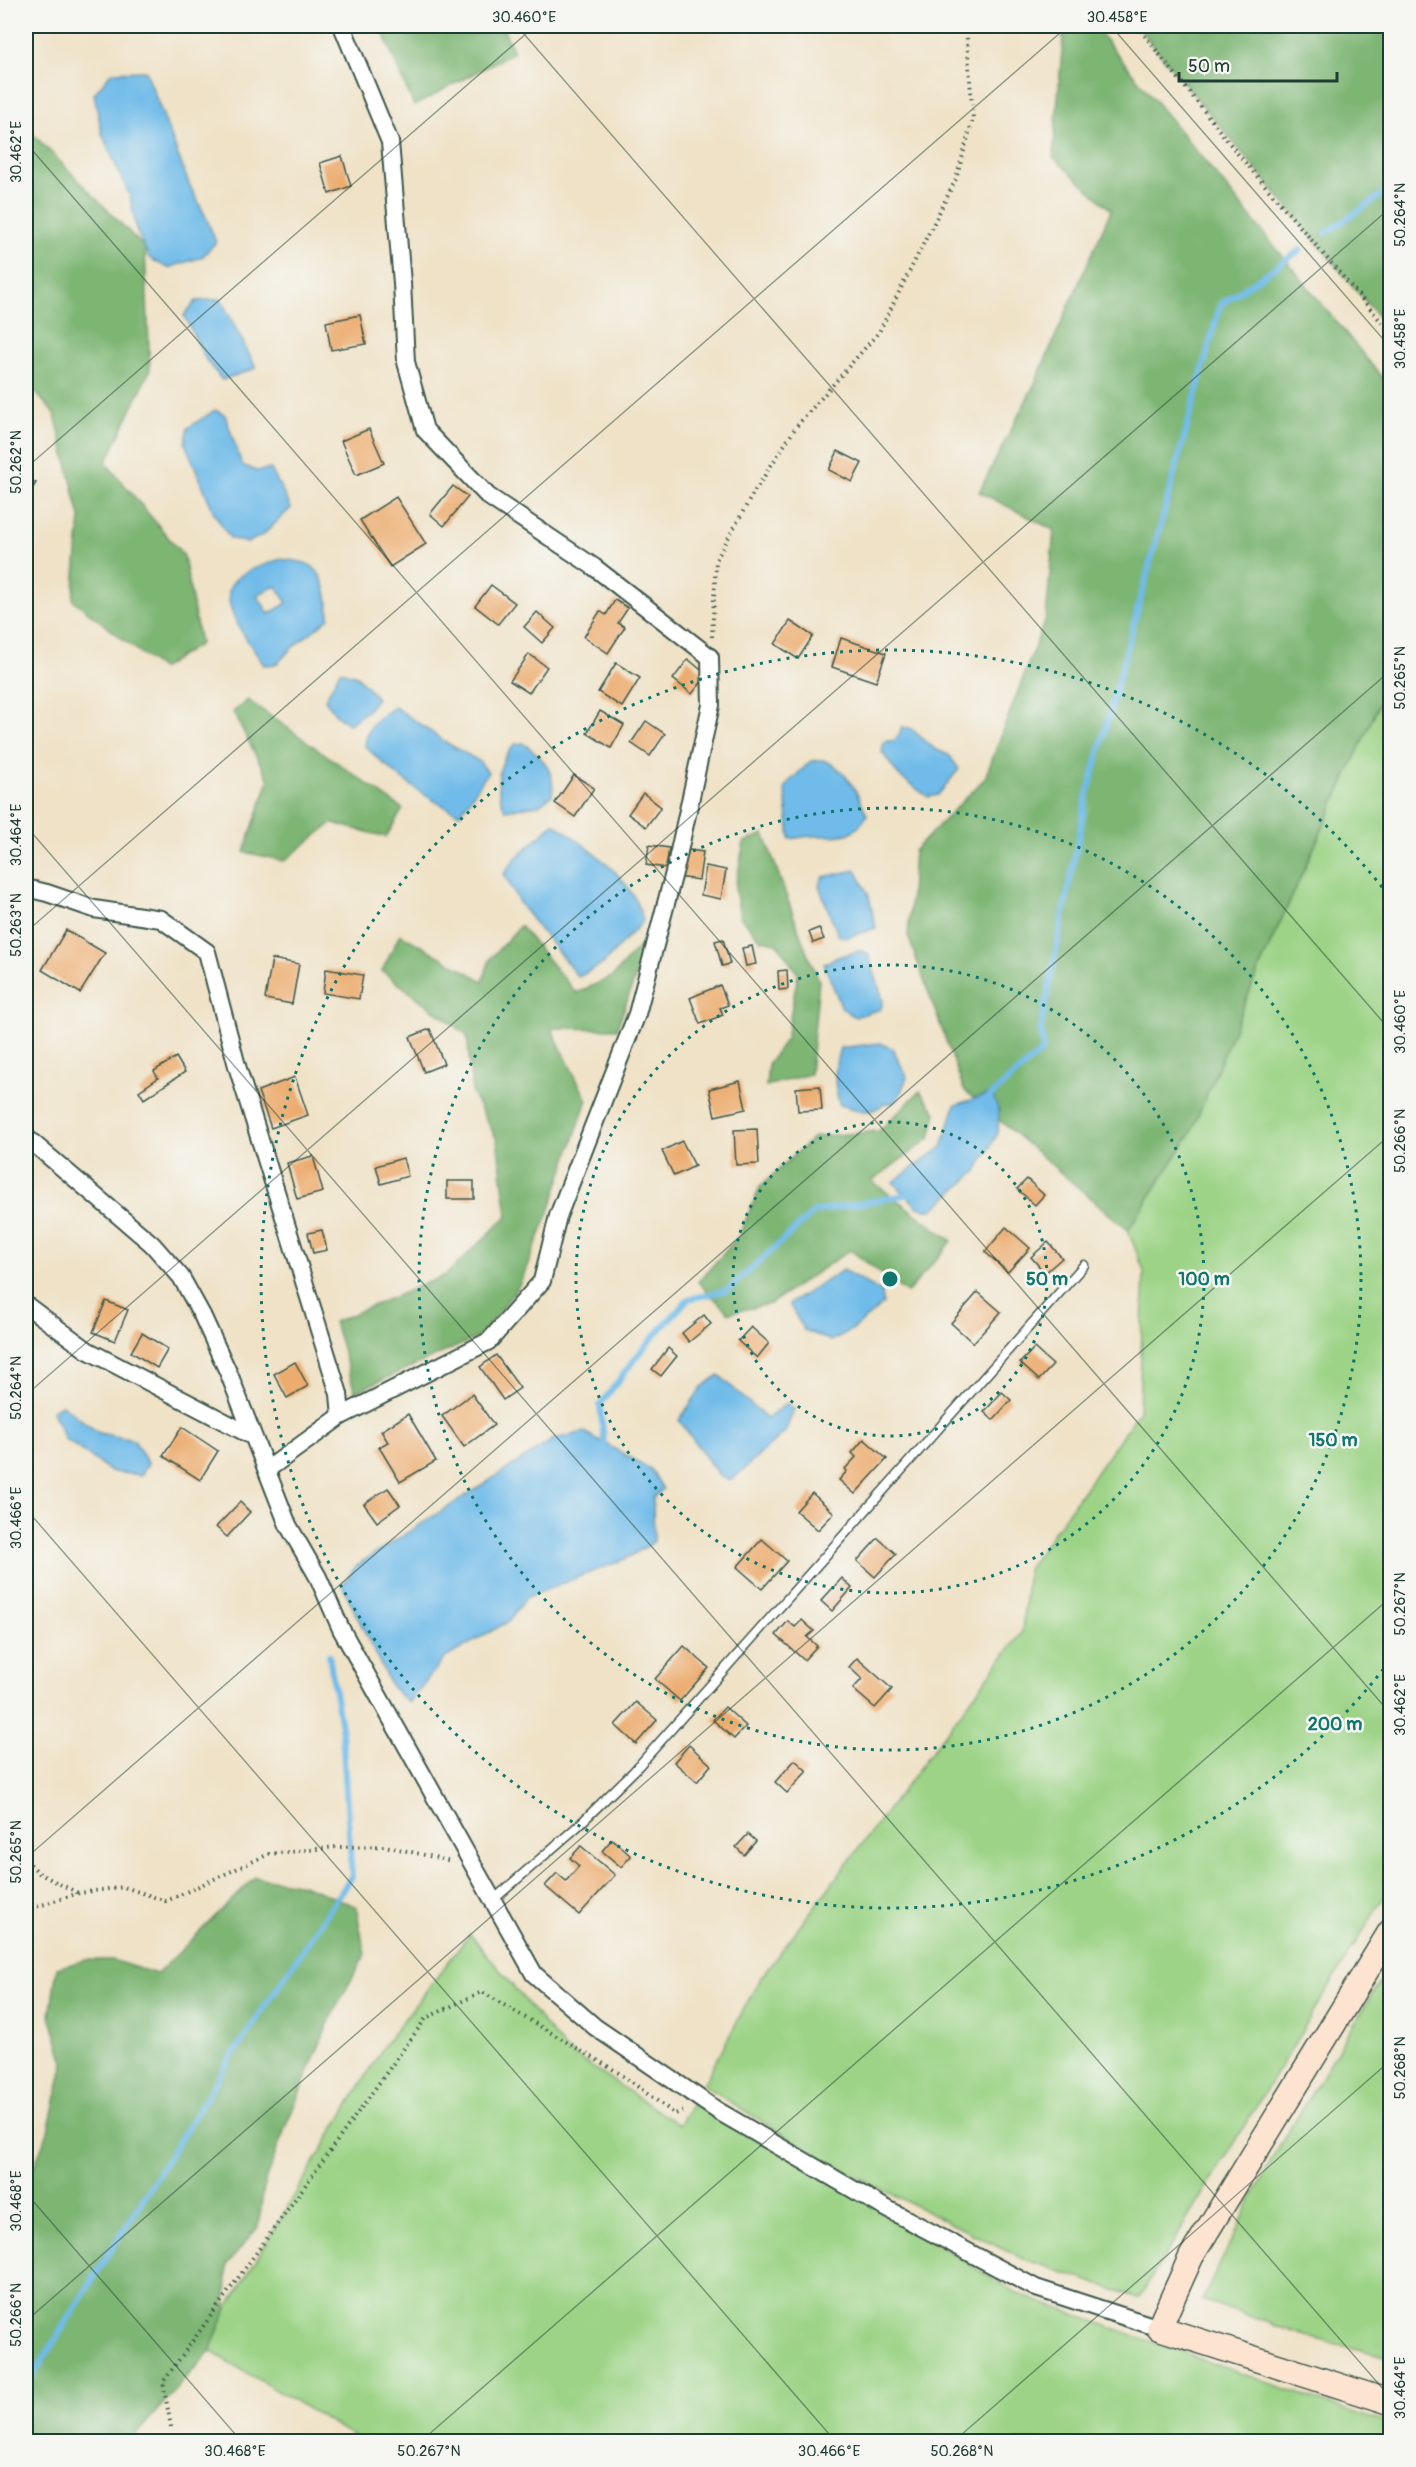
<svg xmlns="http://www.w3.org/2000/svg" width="1416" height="2467" viewBox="0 0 1416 2467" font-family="Pangolin,sans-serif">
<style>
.green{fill:#9cd386;stroke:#5e885d;stroke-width:1.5}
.forest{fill:#7db573;stroke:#4e7954;stroke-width:1.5}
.water{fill:#70bbe9;stroke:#487c8e;stroke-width:1.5;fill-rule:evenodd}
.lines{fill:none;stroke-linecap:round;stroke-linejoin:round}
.stream{stroke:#70bbe9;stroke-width:6}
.building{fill:#ecac6e}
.lane-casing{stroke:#3e564a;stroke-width:11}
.street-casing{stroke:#3e564a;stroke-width:20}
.secondary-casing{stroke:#3e564a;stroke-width:27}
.path{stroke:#3e564a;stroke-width:4;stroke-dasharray:1.5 4.5;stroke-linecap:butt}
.lane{stroke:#fff;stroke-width:8}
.street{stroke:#fff;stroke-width:16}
.secondary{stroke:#fde4d1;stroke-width:24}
.ticks{fill:none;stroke:#1f3d34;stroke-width:1.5;stroke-opacity:0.45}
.ring{fill:none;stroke:#0f766e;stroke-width:3;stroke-dasharray:3 6}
.centre{fill:#0f766e;stroke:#f6f6f2;stroke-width:3}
.ring-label{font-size:18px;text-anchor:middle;font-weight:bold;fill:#0f766e;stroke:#f6f6f2;stroke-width:5;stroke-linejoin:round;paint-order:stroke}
.neatline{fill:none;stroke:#1f3d34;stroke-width:2}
.ticks-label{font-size:15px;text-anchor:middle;fill:#1f3d34}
</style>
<rect width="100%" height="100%" fill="#f6f6f2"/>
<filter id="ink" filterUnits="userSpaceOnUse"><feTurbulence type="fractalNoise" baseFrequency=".0167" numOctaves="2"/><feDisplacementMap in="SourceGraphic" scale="12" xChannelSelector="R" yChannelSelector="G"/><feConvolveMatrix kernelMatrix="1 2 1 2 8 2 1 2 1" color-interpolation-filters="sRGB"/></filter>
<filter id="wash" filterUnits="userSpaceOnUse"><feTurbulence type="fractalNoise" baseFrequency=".008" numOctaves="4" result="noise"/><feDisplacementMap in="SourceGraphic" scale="24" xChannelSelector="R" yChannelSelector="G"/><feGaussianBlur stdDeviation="1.35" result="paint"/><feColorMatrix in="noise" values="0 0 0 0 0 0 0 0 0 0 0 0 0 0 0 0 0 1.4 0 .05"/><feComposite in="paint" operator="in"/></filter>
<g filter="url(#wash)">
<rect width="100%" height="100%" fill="#efe2c7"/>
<g class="green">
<polygon points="1390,680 1390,1887 1139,2298 1021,2258 831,2164 703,2085 760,1979 1022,1632 1028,1569 1139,1412 1144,1271 1128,1230 1191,1133 1258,971"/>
<polygon points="470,1934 565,2049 679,2125 697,2096 1020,2295 1339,2408 1390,2424 1390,2441 362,2441 210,2351 226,2310 385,2044"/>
<polygon points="1390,1965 1390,2357 1312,2338 1202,2300 1275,2153"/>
</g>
<g class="forest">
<polygon points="380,26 502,26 514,52 414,106"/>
<polygon points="1064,26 1094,26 1390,387 1390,680 1258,971 1191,1133 1128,1230 964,1090 908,936 914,851 985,778 1046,617 1054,530 979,492 1034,385 1111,210 1053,157"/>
<polygon points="1137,26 1390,26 1390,331"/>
<polygon points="26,127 145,248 150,370 106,463 184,556 200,644 161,669 73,600 80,517 55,415 26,381"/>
<polygon points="248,700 403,809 386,837 332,823 284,861 244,852 269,780 233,712"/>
<polygon points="764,834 807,953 819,980 810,1074 766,1086 768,1064 786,1039 798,974 777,943 761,940 740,917 735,888 744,842"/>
<polygon points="520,926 576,993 612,977 651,933 617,1029 551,1028 587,1100 548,1215 520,1284 481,1336 355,1392 334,1322 446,1275 507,1216 497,1140 472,1093 467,1035 382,971 400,934 483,981 490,959"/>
<polygon points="920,1091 936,1113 930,1138 872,1181 952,1241 907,1293 850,1250 770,1304 729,1313 698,1282 739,1236 760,1187 814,1137 879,1131"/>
<polygon points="255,1877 303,1885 356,1906 365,1955 332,2015 287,2123 265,2181 258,2227 227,2265 226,2310 210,2351 130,2441 26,2441 26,2196 27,2184 48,2131 64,2062 50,2016 57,1968 85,1960 112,1960 157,1974"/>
</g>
<g class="water">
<polygon points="146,71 189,184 206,217 216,242 202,257 168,268 150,259 137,232 130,197 102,134 94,94 112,72"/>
<polygon points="221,299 256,368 222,380 206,360 184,315 196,301"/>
<polygon points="215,410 225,415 242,465 257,471 271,469 291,508 263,535 247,543 230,538 214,513 185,443 188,428"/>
<path d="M281,559c10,2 26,2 33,9 12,11 15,35 15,50l-38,31 -14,15 -13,1c-12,-18 -49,-64 -30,-84 12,-12 32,-16 47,-22zM276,586l11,17 -18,11 -12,-19z"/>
<polygon points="340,671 357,676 377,698 367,711 349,724 339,718 325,700"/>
<path d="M395,707l52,36 32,18 9,11 -28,42c-36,-16 -67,-40 -95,-68 3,-23 11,-27 30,-39z"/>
<polygon points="901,727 910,728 935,749 949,755 959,769 938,795 928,797 899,776 882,752 884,742 895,740 900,734"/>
<path d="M523,743c19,13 33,28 29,52l-13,10 -34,5c-11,-24 -8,-47 10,-66z"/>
<path d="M823,760c23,8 35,33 44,55 -14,25 -27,20 -53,21 -8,0 -16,2 -24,3l-5,-49 4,-8 22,-21z"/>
<path d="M554,823c33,24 81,55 89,98l-40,43 -25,13 -58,-73 -16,-30 11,-15z"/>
<polygon points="856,870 869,896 876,928 846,938 838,935 819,886 823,877"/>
<polygon points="858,951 868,953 883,1000 881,1009 855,1017 842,1008 824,964 835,958"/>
<path d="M880,1043l13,6 14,28 -8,20 -6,6h-8c-16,14 -26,7 -45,2 -7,-19 -6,-38 0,-57z"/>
<polygon points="992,1093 999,1111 998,1133 977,1171 932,1210 919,1208 893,1182 942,1147 955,1105"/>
<polygon points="843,1270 882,1292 883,1304 855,1328 831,1341 804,1330 789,1304"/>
<polygon points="719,1375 767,1419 787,1403 794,1410 785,1432 732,1480 720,1477 679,1420 702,1387"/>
<polygon points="62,1405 99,1433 134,1440 148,1464 141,1475 112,1472 65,1439 52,1410"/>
<polygon points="584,1432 651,1469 663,1489 653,1498 654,1542 625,1559 527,1597 509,1621 445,1658 408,1703 391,1686 342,1585 357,1565 554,1439"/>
</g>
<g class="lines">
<g class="stream">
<polyline points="1326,233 1390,189"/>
<polyline points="987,1099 1043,1050 1041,1027 1086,800 1220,305 1300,250"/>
<polyline points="605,1449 600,1405 641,1351 688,1299 728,1290 814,1212 905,1195 910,1189"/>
<polyline points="26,2387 226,2065 352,1876 342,1733 329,1655"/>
</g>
</g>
<g id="blocks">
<g class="building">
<polygon points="342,156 351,186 329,194 320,163"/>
<polygon points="360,315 366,344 331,350 326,322"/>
<polygon points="369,429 384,463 356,475 341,441"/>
<polygon points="838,451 862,463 852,482 829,470"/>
<polygon points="26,477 36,483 26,499"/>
<polygon points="453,486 468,497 444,526 430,514"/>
<polygon points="396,497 426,544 390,567 360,520"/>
<polygon points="491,585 515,603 498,624 475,606"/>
<polygon points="615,600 628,608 618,623 625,627 608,653 584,637 600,611 606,615"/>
<polygon points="537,612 555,628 542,643 524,627"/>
<polygon points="790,621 813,636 798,659 775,644"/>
<polygon points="841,638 886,653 876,682 832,667"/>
<polygon points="529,654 547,667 529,693 510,681"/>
<polygon points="688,659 707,675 692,694 673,679"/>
<polygon points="616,663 640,678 622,707 598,692"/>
<polygon points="600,711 624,725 611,748 587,733"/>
<polygon points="646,721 665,734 650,756 631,743"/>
<polygon points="574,775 594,788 575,817 555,803"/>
<polygon points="643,793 661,807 646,827 628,814"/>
<polygon points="649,845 669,848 666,868 646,865"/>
<polygon points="682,849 703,852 699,880 678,877"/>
<polygon points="706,866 726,870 721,899 701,895"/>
<polygon points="819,928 824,939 813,943 809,932"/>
<polygon points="66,930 105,953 80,993 42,970"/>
<polygon points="723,939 730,964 722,966 715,941"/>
<polygon points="752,946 756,964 746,966 742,948"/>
<polygon points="272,959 299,964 292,1004 265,999"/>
<polygon points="326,969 363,975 359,999 323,993"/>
<polygon points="787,970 788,989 779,990 778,971"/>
<polygon points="720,985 728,1005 720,1008 723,1015 700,1024 690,998"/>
<polygon points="430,1029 444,1064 424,1072 410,1037"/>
<polygon points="176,1057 185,1072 144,1099 139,1091 158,1078 154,1071"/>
<polygon points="295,1077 308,1115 271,1128 258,1091"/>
<polygon points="740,1081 746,1109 715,1116 709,1089"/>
<polygon points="820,1086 822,1110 798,1111 796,1088"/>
<polygon points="757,1129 759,1164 736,1165 734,1130"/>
<polygon points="682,1141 695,1166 674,1176 662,1151"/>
<polygon points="313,1156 323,1192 297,1199 287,1163"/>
<polygon points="403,1158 408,1176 381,1184 376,1166"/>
<polygon points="1027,1179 1044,1195 1035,1205 1017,1189"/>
<rect x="447" y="1181" width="27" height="18"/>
<polygon points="1006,1227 1030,1248 1008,1272 985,1252"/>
<polygon points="322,1230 327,1250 313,1253 308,1233"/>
<polygon points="1048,1242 1062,1258 1045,1273 1031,1257"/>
<polygon points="978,1292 1001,1312 973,1343 951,1323"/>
<polygon points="106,1301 128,1310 115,1341 93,1332"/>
<polygon points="704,1315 711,1324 689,1342 682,1333"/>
<polygon points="751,1327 769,1343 757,1358 738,1341"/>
<polygon points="142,1333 168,1349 157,1368 131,1352"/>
<polygon points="668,1348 677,1356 661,1376 652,1369"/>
<polygon points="1034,1348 1053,1365 1039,1380 1020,1363"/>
<polygon points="496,1355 520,1388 503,1400 480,1367"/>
<polygon points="295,1362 308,1386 287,1398 274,1374"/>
<polygon points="1002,1392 1011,1400 993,1420 984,1412"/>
<polygon points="472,1394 494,1425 464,1447 442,1416"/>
<polygon points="408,1414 436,1461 400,1482 379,1447 388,1442 381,1431"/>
<polygon points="182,1427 218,1451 200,1480 163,1456"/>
<polygon points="864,1439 887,1459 855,1494 839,1480 847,1471 845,1469 856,1457 852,1453"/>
<polygon points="388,1488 400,1505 377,1522 364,1504"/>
<polygon points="812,1493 834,1513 818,1530 796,1511"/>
<polygon points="240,1502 250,1512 227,1537 216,1527"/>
<polygon points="878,1538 896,1554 875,1577 857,1561"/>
<polygon points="762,1539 787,1561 762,1589 737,1567"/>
<polygon points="842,1578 852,1588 832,1611 821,1601"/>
<polygon points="802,1620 814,1631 807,1637 817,1646 804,1660 776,1635 788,1621 795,1627"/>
<polygon points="684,1646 709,1668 680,1701 655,1679"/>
<polygon points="857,1658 892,1689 875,1708 853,1689 862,1679 849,1667"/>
<polygon points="636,1702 657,1720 636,1744 615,1725"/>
<polygon points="725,1707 746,1726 734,1739 713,1720"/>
<polygon points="689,1745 711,1765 697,1782 674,1762"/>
<polygon points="795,1760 807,1771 787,1793 775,1782"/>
<polygon points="748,1834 756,1841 744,1855 736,1847"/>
<polygon points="612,1839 631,1856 621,1867 602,1851"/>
<polygon points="581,1846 615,1875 579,1915 545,1886 557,1873 566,1881 579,1866 570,1858"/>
</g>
</g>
</g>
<g filter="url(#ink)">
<use href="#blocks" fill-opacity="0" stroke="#3e564a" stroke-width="1.5"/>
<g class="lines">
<defs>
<polyline id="lane" points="492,1901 578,1826 634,1771 1084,1265"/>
<g id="street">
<polyline points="26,888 47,893 94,909 161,919 207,952 237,1066 339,1394 341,1416"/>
<polyline points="26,1137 152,1244 181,1277 202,1315 229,1374 288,1525 318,1577 341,1629 534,1974 595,2027 718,2111 880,2205 1036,2288 1159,2328"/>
<polyline points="26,1305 87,1350 252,1436"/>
<polyline points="268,1469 341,1416 489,1341 542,1281 558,1216 637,1014 676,865 711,705 710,657 594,567 488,496 425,430 406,362 402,283 390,142 342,26"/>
</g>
<polyline id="secondary" points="1390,1932 1191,2257 1159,2328 1390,2402"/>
</defs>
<use href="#lane" class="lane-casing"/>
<use href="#street" class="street-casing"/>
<use href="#secondary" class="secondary-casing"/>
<g class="path">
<polyline points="1137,26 1238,154 1390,332"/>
<polyline points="712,637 716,560 754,492 796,427 879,332 956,179 973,119 966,26"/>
<polyline points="26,1860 40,1874 78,1893"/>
<polyline points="26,1910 79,1893 124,1887 166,1901 269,1854 336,1847 385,1846 451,1861"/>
<polyline points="171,2427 163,2382 426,2018 482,1992 619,2073 675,2114 686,2110"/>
</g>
<use href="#lane" class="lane"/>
<use href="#street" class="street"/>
<use href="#secondary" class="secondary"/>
</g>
</g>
<path class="ticks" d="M517,26l873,1004M1111,26l279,321M26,143l1364,1570M26,468l509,-442M26,826l1364,1571M26,932l1042,-906M26,1395l1364,-1187M26,1509l810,933M26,1858l1364,-1187M26,2193l216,249M26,2321l1364,-1186M420,2442l970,-844M953,2442l437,-381"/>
<g class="ring">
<circle cx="890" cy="1279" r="157"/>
<circle cx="890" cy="1279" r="314"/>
<circle cx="890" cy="1279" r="471"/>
<path d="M1389 1662A629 629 0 1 1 1389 896"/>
</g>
<circle cx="890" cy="1279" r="9" class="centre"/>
<g class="ring-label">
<text x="1047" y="1285">50 m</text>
<text x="1204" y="1285">100 m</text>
<text x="1333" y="1446">150 m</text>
<text x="1335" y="1730">200 m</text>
</g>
<rect width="1416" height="2467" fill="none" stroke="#f6f6f2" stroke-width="66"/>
<path d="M1179 72v9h158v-9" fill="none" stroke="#1f3d34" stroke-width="3"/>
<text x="1188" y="72" font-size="18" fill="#1f3d34" stroke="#f6f6f2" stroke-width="4.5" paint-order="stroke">50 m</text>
<rect x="33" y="33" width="1350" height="2401" class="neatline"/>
<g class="ticks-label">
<text x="524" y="22">30.460°E</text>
<text x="1117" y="22">30.458°E</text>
<text transform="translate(16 152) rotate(-90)" y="5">30.462°E</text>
<text transform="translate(1400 215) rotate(-90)" y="5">50.264°N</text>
<text transform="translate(1400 339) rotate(-90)" y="5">30.458°E</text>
<text transform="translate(16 462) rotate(-90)" y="5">50.262°N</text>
<text transform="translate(1400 678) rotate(-90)" y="5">50.265°N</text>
<text transform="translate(16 835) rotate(-90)" y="5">30.464°E</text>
<text transform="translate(16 925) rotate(-90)" y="5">50.263°N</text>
<text transform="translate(1400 1022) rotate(-90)" y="5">30.460°E</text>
<text transform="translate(1400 1141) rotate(-90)" y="5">50.266°N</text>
<text transform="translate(16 1388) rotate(-90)" y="5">50.264°N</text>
<text transform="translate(16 1518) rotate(-90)" y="5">30.466°E</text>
<text transform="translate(1400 1604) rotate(-90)" y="5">50.267°N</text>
<text transform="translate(1400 1705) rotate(-90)" y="5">30.462°E</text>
<text transform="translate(16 1852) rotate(-90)" y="5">50.265°N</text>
<text transform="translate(1400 2068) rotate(-90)" y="5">50.268°N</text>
<text transform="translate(16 2201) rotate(-90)" y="5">30.468°E</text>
<text transform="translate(16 2315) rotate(-90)" y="5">50.266°N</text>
<text transform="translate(1400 2388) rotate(-90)" y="5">30.464°E</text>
<text x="235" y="2456">30.468°E</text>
<text x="429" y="2456">50.267°N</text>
<text x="829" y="2456">30.466°E</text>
<text x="962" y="2456">50.268°N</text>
</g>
</svg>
